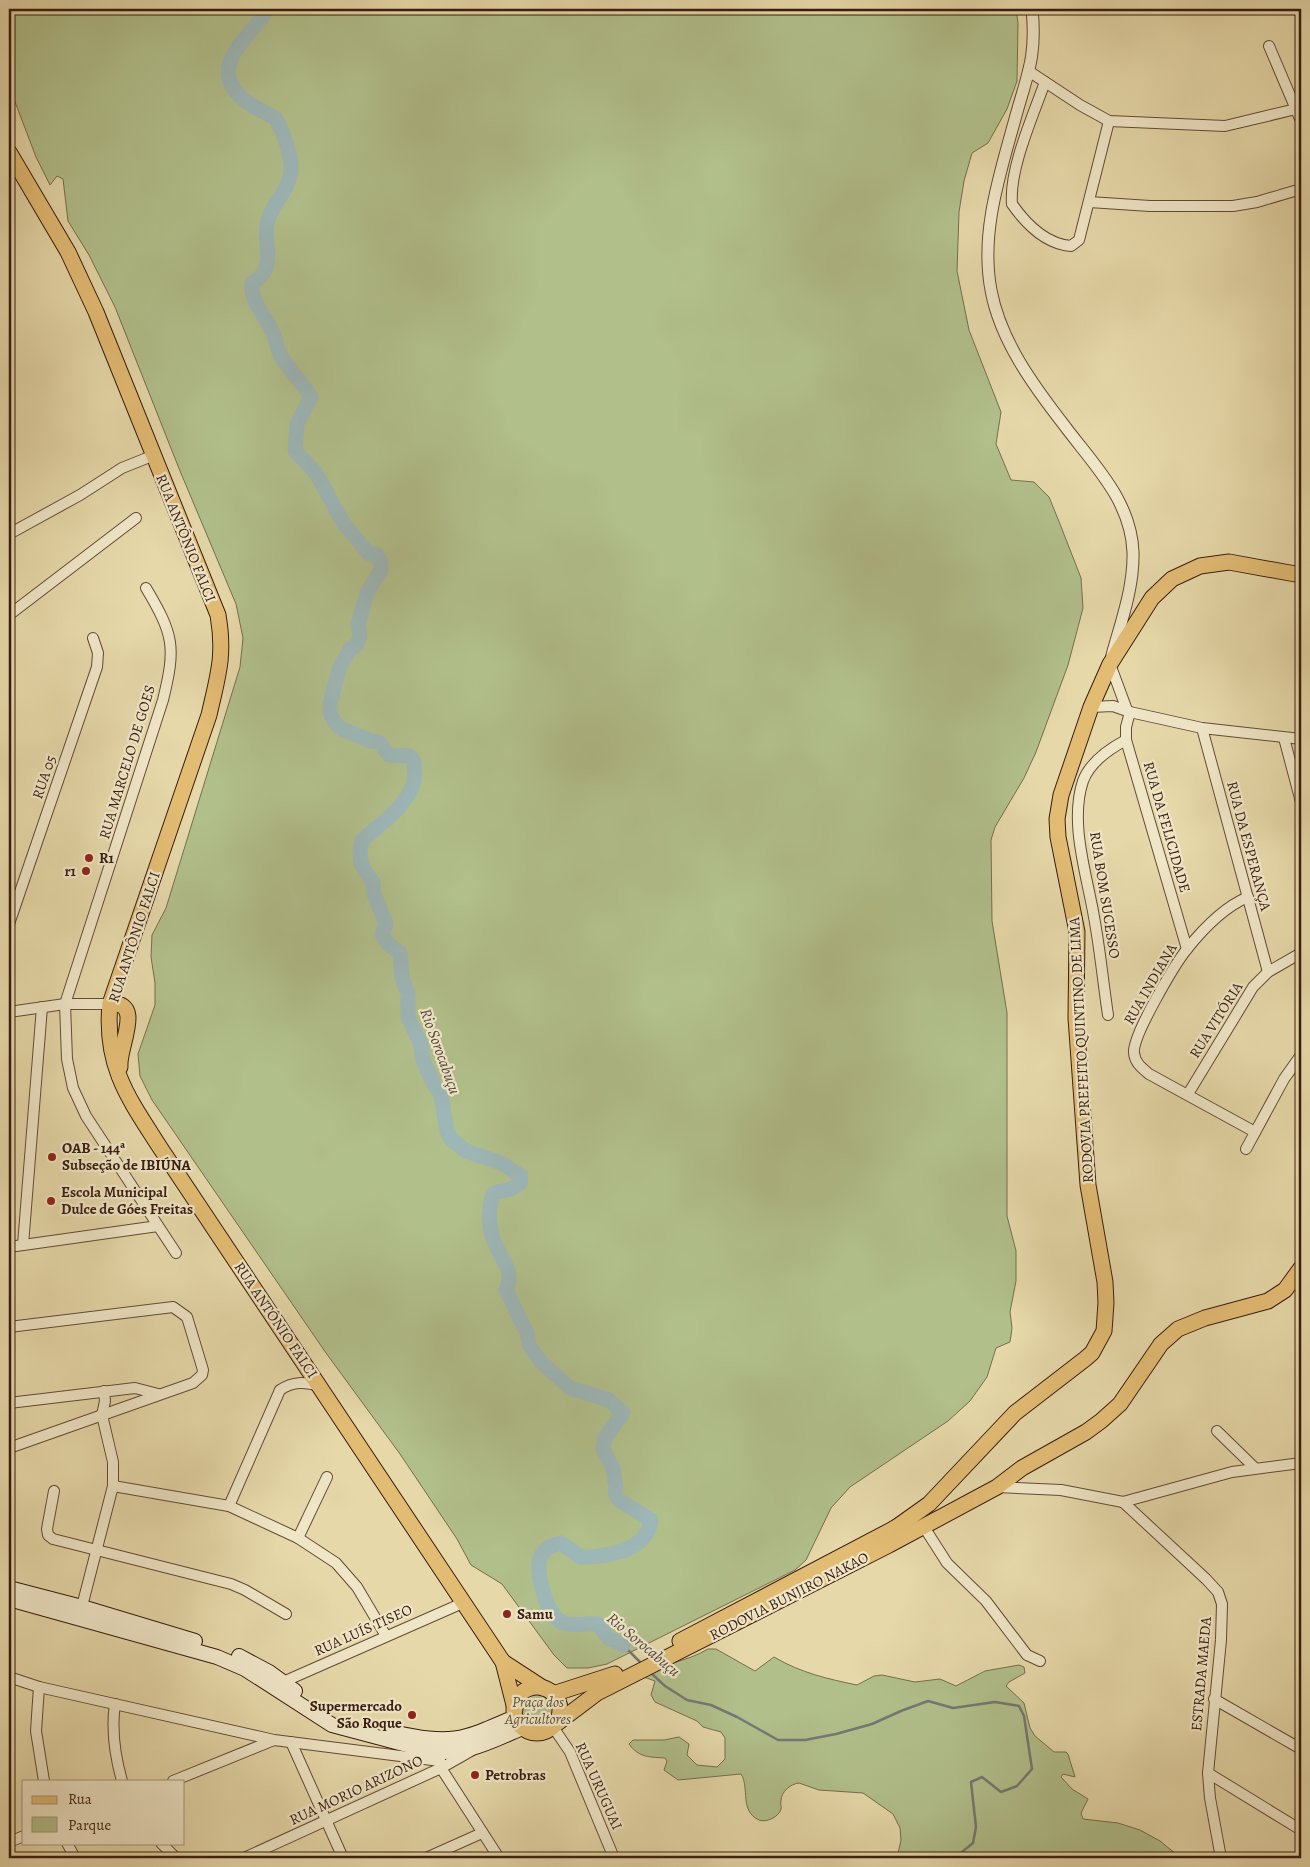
<svg xmlns="http://www.w3.org/2000/svg" width="1310" height="1867" viewBox="0 0 1310 1867" font-family="Alegreya,serif">
<style>
.green{fill:#b1bf8b;stroke:#756e4d}
.lines{fill:none;stroke-linecap:round;stroke-linejoin:round}
.stream{stroke:#757873;stroke-width:2.5}
.river{stroke:#9db6b6;stroke-width:15}
.minor-casing{stroke:#644b36;stroke-width:12}
.tertiary-casing{stroke:#644b36;stroke-width:13}
.secondary-casing{stroke:#391c0f;stroke-width:16}
.primary-casing{stroke:#391c0f;stroke-width:17}
.minor{stroke:#efe6c7;stroke-width:10}
.tertiary{stroke:#efe6c7;stroke-width:11}
.secondary{stroke:#efe6c7;stroke-width:14}
.primary{stroke:#e3bc74;stroke-width:15}
.poi-dot{fill:#8f2418;stroke:#efe6c7;stroke-width:2}
.labels{text-anchor:middle;stroke-width:4.5;stroke-linejoin:round;paint-order:stroke}
.street-label{font-size:15px;fill:#391c0f;stroke:#efe6c7}
.poi-label{font-size:15px;font-weight:bold;fill:#391c0f;stroke:#efe6c7;text-anchor:start}
.park-label{font-size:15px;font-style:italic;fill:#5d4d34;stroke:#efe6c7}
.water-label{font-size:16px;font-style:italic;fill:#574a41;stroke:#efe6c7}
</style>
<rect width="100%" height="100%" fill="#e6d8a9"/>
<filter id="stains"><feTurbulence type="fractalNoise" baseFrequency=".004" numOctaves="4"/><feColorMatrix values="0 0 0 0 .2 0 0 0 0 .09 0 0 0 0 .02 0 0 0 .5 -.17"/></filter>
<radialGradient id="worn" r=".72"><stop offset=".6" stop-color="#630" stop-opacity="0"/><stop offset="1" stop-color="#630" stop-opacity=".3"/></radialGradient>
<g class="green">
<polygon points="9,9 1016,9 1018,23 1017,81 1007,109 988,143 972,153 964,181 959,212 957,271 969,330 1001,412 996,444 1011,480 1034,482 1049,497 1060,524 1081,578 1083,608 1068,665 1036,752 1024,778 995,827 991,840 992,921 1007,1013 1007,1216 1016,1251 1016,1281 1010,1312 1012,1328 1010,1342 996,1348 987,1377 970,1401 948,1421 850,1487 831,1508 806,1560 795,1570 607,1664 588,1668 567,1668 554,1655 502,1584 471,1565 457,1539 400,1454 326,1353 152,1100 140,1076 138,1054 155,1005 155,983 151,957 152,935 166,908 240,667 243,638 236,604 180,471 115,307 89,255 68,221 63,179 57,176 50,185 36,157 9,86"/>
<path d="M708,1649h8l39,22 19,-14c27,16 54,22 83,28l17,-9 8,-1 33,7 25,-3 16,7 29,-15 34,-6 5,2 1,6 -16,9 -3,4 18,17 6,25 5,8 19,16h12l2,2 7,23 -12,-3 -2,3 11,12 16,10 -7,14 2,6 35,4 22,7 20,11 21,17h-284l4,-18 -1,-12 -7,-14 -30,-21 -44,-3 -20,-7c-9,1 -18,9 -18,18 -1,6 1,3 0,8 -2,8 -15,14 -22,11 -20,-9 -9,-32 -18,-46l-63,6 -14,-10 3,-9 -2,-3c-15,-1 -26,0 -36,-14l4,-4h31l15,-3 10,7 -2,11 10,10 20,2 8,-8v-21l-4,-6 -18,-5 -6,-6 -42,-19 -4,-7 4,-14 -14,-5c21,-13 46,-14 67,-27z"/>
<circle cx="538" cy="1710" r="18"/>
</g>
<g class="lines">
<g class="stream">
<polyline points="623,1645 642,1664"/>
<polyline points="651,1673 665,1686 687,1700 711,1705 737,1717 778,1740 805,1740 836,1734 872,1724 901,1711 928,1701 953,1708 995,1702 1019,1706 1024,1716 1032,1769 1017,1786 1001,1792 982,1777 971,1782 976,1827 973,1843 962,1852 959,1858"/>
</g>
<path class="river" d="M267,9c-16,29 -62,56 -24,90 9,8 23,13 33,20 7,14 16,36 15,52 -2,20 -20,33 -24,53 -4,23 11,44 -15,59 -2,20 13,31 20,48 5,10 5,20 11,29 9,13 20,23 28,37l-14,27 -2,27 21,22 28,51 25,30h7l5,8v8l-14,23 -9,32 2,11 -3,9 -7,4 -11,20 -9,35v9l5,10 7,6 29,12 8,1 10,13 20,1 5,5c0,6 1,13 0,20 -4,22 -35,45 -52,59l-2,10 1,14 12,19 1,11 12,30 -4,10 6,10 12,9 2,25 6,16v23l13,28 2,15 9,21 9,14 6,36 5,9 14,11 35,12 20,13 -1,7 -9,6 -17,4c-8,17 -5,40 4,57 7,15 16,24 8,40l21,43 2,12 12,17 29,26 39,12 14,13 -18,25 -2,12 10,18 3,19 -1,7 5,7 31,19c-4,32 -45,37 -71,37l-19,-14c-30,6 -23,30 -17,52 3,10 9,23 19,28 11,4 24,0 35,1l10,14 15,7"/>
<defs>
<g id="minor">
<polyline points="1269,46 1301,121"/>
<polyline points="1030,72 1080,105 1109,121 1225,126 1296,109"/>
<path d="M1045,82c-12,34 -36,87 -33,122 14,20 34,40 59,42l8,-6 30,-119"/>
<polyline points="1089,202 1150,206 1233,206 1257,202 1301,189"/>
<polyline points="9,534 80,495 122,468 152,456"/>
<path d="M146,588c28,47 30,59 17,112l-98,304 2,55 6,29 13,28 90,137"/>
<polyline points="9,615 136,518"/>
<polyline points="1110,664 1127,710"/>
<polyline points="1091,707 1113,706 1130,712 1202,728 1301,739"/>
<polyline points="1130,712 1126,727 1126,740 1187,949"/>
<polyline points="1202,728 1268,972"/>
<polyline points="1284,738 1301,802"/>
<path d="M1248,897c-24,10 -45,32 -61,52 -12,15 -55,87 -53,104 1,10 8,15 15,21l106,58"/>
<polyline points="9,924 97,667 98,653 93,638"/>
<polyline points="9,1012 65,1004 110,1004"/>
<path d="M1108,1015c-5,-33 -8,-66 -14,-98 -7,-42 -25,-94 -11,-136 7,-19 26,-32 43,-41"/>
<polyline points="1188,1094 1253,987 1268,972 1301,953"/>
<polyline points="1246,1149 1284,1079 1301,1055"/>
<polyline points="23,1245 42,1007"/>
<polyline points="9,1247 158,1226"/>
<polyline points="9,1327 173,1307 187,1317 203,1370 202,1375 193,1383 9,1448"/>
<polyline points="9,1403 135,1388 158,1394"/>
<polyline points="1217,1431 1255,1468"/>
<polyline points="113,1486 229,1506 298,1538 336,1563 357,1587 386,1636"/>
<polyline points="997,1487 1061,1490 1123,1502 1232,1472 1301,1463"/>
<polyline points="54,1491 47,1529 48,1535 53,1539 231,1584 245,1590 286,1614"/>
<polyline points="1123,1502 1206,1579 1218,1592 1222,1604 1221,1640 1208,1773 1210,1798 1221,1858"/>
<path d="M229,1506l51,-116c13,-9 25,-8 40,-4"/>
<polyline points="924,1527 947,1563 986,1601 1027,1655 1040,1661"/>
<polyline points="298,1538 327,1477"/>
<polyline points="80,1614 113,1486 113,1462 102,1415 105,1401 104,1391"/>
<polyline points="9,1677 39,1687 274,1740 440,1761"/>
<polyline points="279,1686 283,1682 465,1602"/>
<polyline points="39,1687 36,1731 44,1781"/>
<polyline points="1214,1699 1301,1749"/>
<path d="M115,1704c-4,26 0,52 7,77"/>
<polyline points="553,1727 570,1752 614,1858"/>
<polyline points="291,1742 343,1858"/>
<polyline points="440,1761 441,1768 499,1858"/>
<polyline points="1208,1773 1301,1830"/>
<polyline points="173,1781 274,1740"/>
<polyline points="9,1842 24,1836"/>
<polyline points="67,1843 75,1858"/>
<polyline points="161,1843 176,1858"/>
<polyline points="244,1858 441,1768 471,1751"/>
<polyline points="426,1858 482,1833"/>
</g>
<path id="tertiary" d="M1032,9c5,48 -5,66 -17,110 -15,55 -35,114 -24,171 9,50 42,95 73,135 29,39 67,75 69,127 1,35 -12,70 -21,103"/>
<g id="secondary">
<polyline points="9,1588 82,1607 195,1641"/>
<path d="M9,1599l208,58 28,12 87,56 94,25c35,8 66,-9 96,-22"/>
<polyline points="239,1656 269,1672 295,1691"/>
<path d="M392,1732c60,13 68,9 123,-15"/>
</g>
<g id="primary">
<path d="M9,152l59,100 28,60 122,303c7,41 0,60 -9,100l-99,289c-6,63 19,95 51,145l342,513 12,47"/>
<path d="M110,1004c35,-3 8,43 10,63"/>
<polyline points="891,1531 929,1504 1015,1413 1085,1359 1092,1353 1104,1331 1106,1303 1105,1282 1088,1185 1076,1018 1077,932 1058,837 1057,819 1061,795 1091,707 1110,664 1152,598 1172,579 1200,566 1229,562 1301,575"/>
<polyline points="680,1641 899,1526"/>
<polyline points="503,1662 543,1688"/>
<circle cx="537" cy="1710" r="23"/>
<polyline points="553,1694 615,1674"/>
<polyline points="556,1724 597,1693 889,1545 997,1487 1022,1468 1086,1432 1101,1421 1120,1404 1161,1344 1178,1329 1205,1318 1268,1301 1285,1290 1301,1268"/>
</g>
</defs>
<use href="#minor" class="minor-casing"/>
<use href="#tertiary" class="tertiary-casing"/>
<use href="#secondary" class="secondary-casing"/>
<use href="#primary" class="primary-casing"/>
<use href="#minor" class="minor"/>
<use href="#tertiary" class="tertiary"/>
<use href="#secondary" class="secondary"/>
<use href="#primary" class="primary"/>
</g>
<g class="poi-dot">
<circle cx="89" cy="858" r="5"/>
<circle cx="86" cy="871" r="5"/>
<circle cx="52" cy="1157" r="5"/>
<circle cx="51" cy="1201" r="5"/>
<circle cx="507" cy="1614" r="5"/>
<circle cx="412" cy="1715" r="5"/>
<circle cx="475" cy="1775" r="5"/>
</g>
<g class="labels">
<g class="street-label">
<text transform="translate(186 538) rotate(68)" y="5">RUA ANTÔNIO FALCI</text>
<text transform="translate(127 762) rotate(-73)" y="5">RUA MARCELO DE GOES</text>
<text transform="translate(44 777) rotate(-71)" y="5">RUA 05</text>
<text transform="translate(1167 827) rotate(74)" y="5">RUA DA FELICIDADE</text>
<text transform="translate(1249 846) rotate(75)" y="5">RUA DA ESPERANÇA</text>
<text transform="translate(1105 895) rotate(81)" y="5">RUA BOM SUCESSO</text>
<text transform="translate(134 937) rotate(-72)" y="5">RUA ANTÔNIO FALCI</text>
<text transform="translate(1150 984) rotate(-60)" y="5">RUA INDIANA</text>
<text transform="translate(1216 1020) rotate(-58)" y="5">RUA VITÓRIA</text>
<text transform="translate(1081 1050) rotate(-93)" y="5">RODOVIA PREFEITO QUINTINO DE LIMA</text>
<text transform="translate(276 1320) rotate(56)" y="5">RUA ANTÔNIO FALCI</text>
<text transform="translate(789 1596) rotate(-27)" y="5">RODOVIA BUNJIRO NAKAO</text>
<text transform="translate(363 1630) rotate(-24)" y="5">RUA LUÍS TISEO</text>
<text transform="translate(1201 1674) rotate(-85)" y="5">ESTRADA MAEDA</text>
<text transform="translate(599 1786) rotate(66)" y="5">RUA URUGUAI</text>
<text transform="translate(356 1790) rotate(-25)" y="5">RUA MORIO ARIZONO</text>
</g>
<g class="poi-label">
<text x="99" y="863">R1</text>
<text x="76" y="876" text-anchor="end">r1</text>
<text x="62" y="1153">OAB - 144ª<tspan x="62" dy="17">Subseção de IBIÚNA</tspan></text>
<text x="61" y="1197">Escola Municipal<tspan x="61" dy="17">Dulce de Góes Freitas</tspan></text>
<text x="517" y="1619">Samu</text>
<text x="402" y="1711" text-anchor="end">Supermercado<tspan x="402" dy="17">São Roque</tspan></text>
<text x="485" y="1780">Petrobras</text>
</g>
<g class="park-label">
<text x="538" y="1707">Praça dos<tspan x="538" dy="17">Agricultores</tspan></text>
</g>
<g class="water-label">
<text transform="translate(441 1051) rotate(70)" y="6">Rio Sorocabuçu</text>
<text transform="translate(644 1644) rotate(40)" y="6">Rio Sorocabuçu</text>
</g>
</g>
<rect width="1310" height="1867" fill="none" stroke="#e6d8a9" stroke-width="30"/>
<rect x="10" y="10" width="1290" height="1847" fill="none" stroke="#391c0f" stroke-width="2.5"/>
<rect x="15" y="15" width="1280" height="1837" fill="none" stroke="#391c0f"/>
<rect x="22" y="1780" width="162" height="65" fill="#efe6c7" stroke="#a6957d"/>
<rect x="32" y="1796" width="25" height="8" fill="#e3bc74" stroke="#a6957d"/>
<text x="68" y="1804" font-size="15" fill="#391c0f">Rua</text>
<rect x="32" y="1817" width="25" height="15" fill="#b1bf8b" stroke="#a6957d"/>
<text x="68" y="1830" font-size="15" fill="#391c0f">Parque</text>
<rect width="100%" height="100%" filter="url(#stains)"/>
<rect width="100%" height="100%" fill="url(#worn)"/>
</svg>
